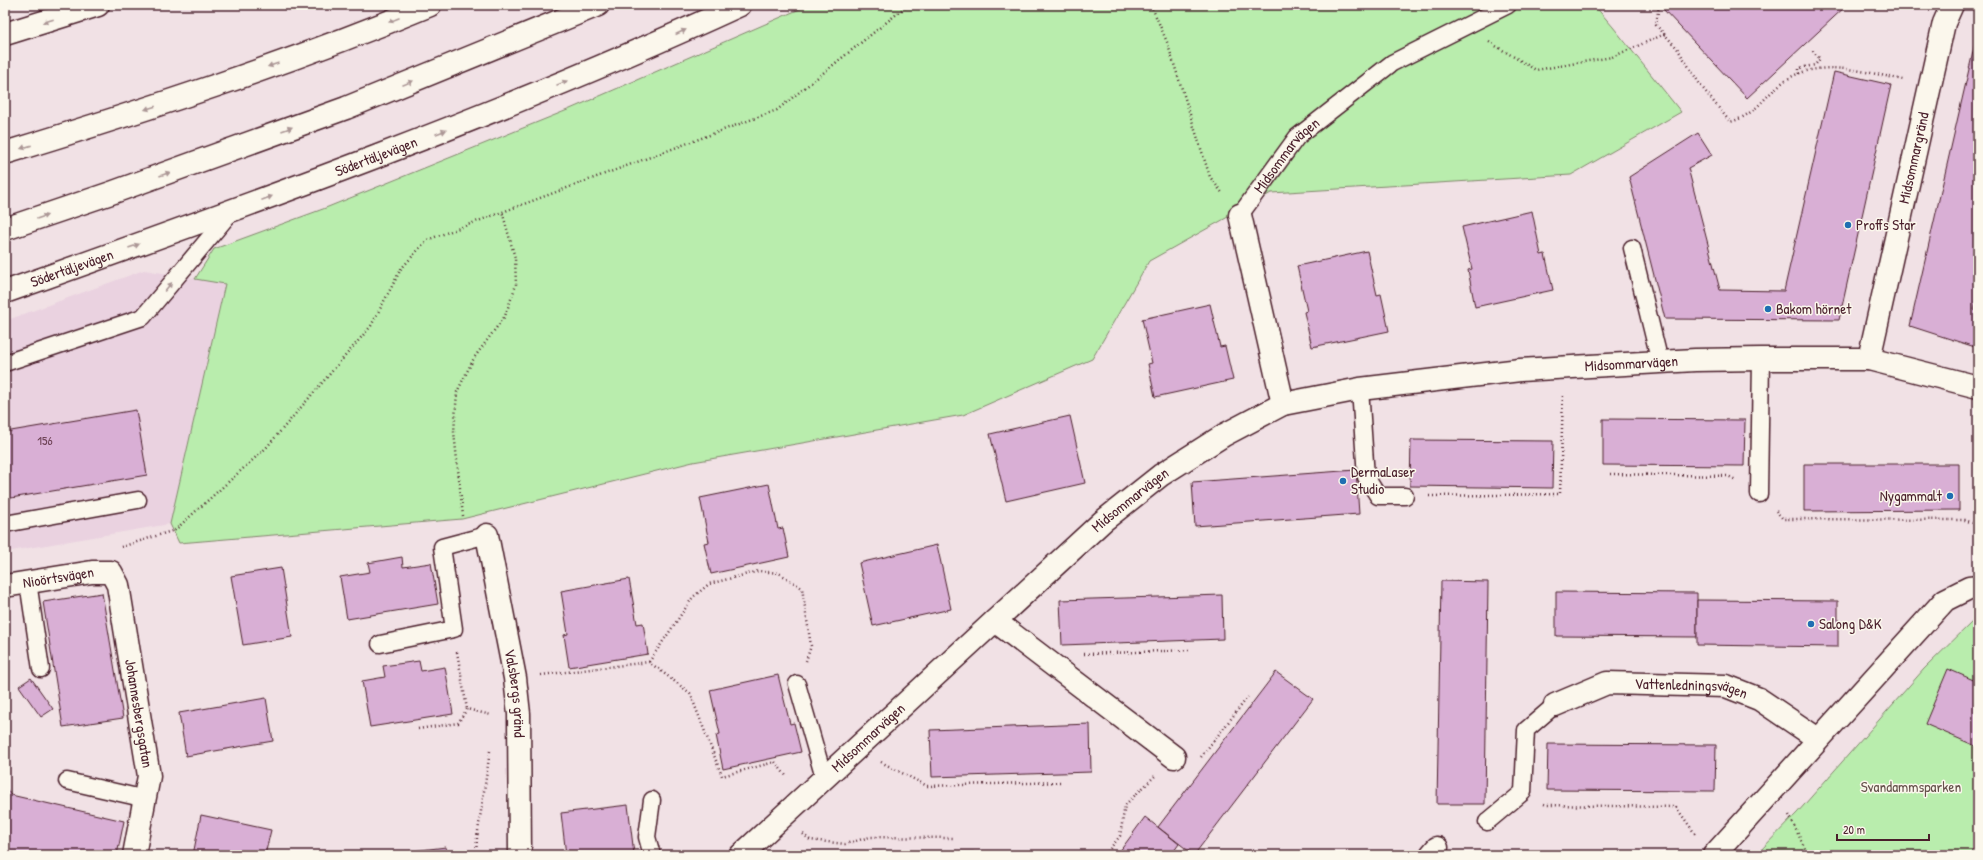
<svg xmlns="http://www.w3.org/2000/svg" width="1983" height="860" viewBox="0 0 1983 860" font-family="'Patrick Hand',sans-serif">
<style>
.built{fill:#ead2e0}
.green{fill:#b9edad;stroke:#82866c}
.building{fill:#d9afd5;stroke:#4a1f2b}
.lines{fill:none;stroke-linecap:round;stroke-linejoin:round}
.service-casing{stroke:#4a1f2b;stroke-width:19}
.minor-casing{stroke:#4a1f2b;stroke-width:25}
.secondary-casing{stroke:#4a1f2b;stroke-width:25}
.motorway-casing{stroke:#4a1f2b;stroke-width:25}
.path{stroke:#4a1f2b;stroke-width:2.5;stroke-dasharray:1 3;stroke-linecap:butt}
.service{stroke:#fbf7ec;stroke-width:16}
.minor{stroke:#fbf7ec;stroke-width:22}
.secondary{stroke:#fbf7ec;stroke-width:22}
.motorway{stroke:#fbf7ec;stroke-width:22}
.oneway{fill:#ab9695}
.poi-dot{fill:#1f6fb2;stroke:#fbf7ec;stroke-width:1.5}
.labels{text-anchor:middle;stroke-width:3;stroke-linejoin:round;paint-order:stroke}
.number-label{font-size:13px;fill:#6e4356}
.street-label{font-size:15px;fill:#4a1f2b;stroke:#fbf7ec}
.poi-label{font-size:15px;fill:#4a1f2b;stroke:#fbf7ec;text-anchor:start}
.park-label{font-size:15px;fill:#66524c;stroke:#fbf7ec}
</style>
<rect width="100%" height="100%" fill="#f1e1e5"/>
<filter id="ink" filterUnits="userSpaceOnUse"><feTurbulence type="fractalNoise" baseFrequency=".025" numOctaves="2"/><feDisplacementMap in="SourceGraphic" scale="8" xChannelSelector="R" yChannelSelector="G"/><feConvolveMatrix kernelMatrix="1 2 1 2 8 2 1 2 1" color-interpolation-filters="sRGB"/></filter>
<g filter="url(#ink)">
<polygon class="built" points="144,270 225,283 170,524 5,552 5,321"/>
<g class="green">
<polygon points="809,5 1594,5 1613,27 1681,112 1571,175 1271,193 1149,261 1092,359 963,415 693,462 462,519 179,543 170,524 225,284 195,279 214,249 323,209 570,109"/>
<polygon points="1973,621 1978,621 1978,855 1756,855 1797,813 1924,669"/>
</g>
<g class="building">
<polygon points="1666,5 1847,5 1747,98 1663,9"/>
<polygon points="1978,30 1978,292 1974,310 1978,311 1978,348 1910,326"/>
<polygon points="1834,72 1891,85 1839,320 1665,319 1629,177 1698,133 1712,155 1688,168 1720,290 1784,291"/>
<polygon points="1532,211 1541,255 1545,254 1553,290 1475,307 1468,270 1472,269 1462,227"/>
<polygon points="1367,251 1377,295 1381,294 1389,331 1312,347 1304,312 1307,311 1297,266"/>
<polygon points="1210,304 1220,347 1225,346 1233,380 1155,397 1148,364 1152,363 1142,319"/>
<polygon points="136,410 147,475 5,499 5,432"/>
<polygon points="1070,416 1085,483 1006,501 990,434"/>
<polygon points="1603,419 1745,420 1744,466 1603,465"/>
<polygon points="1411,440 1553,441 1552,488 1410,486"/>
<polygon points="1804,464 1959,464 1959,510 1804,511"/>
<polygon points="1356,470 1359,514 1195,526 1192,482"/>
<polygon points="769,484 778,529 783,528 789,557 711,574 704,543 709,542 700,498"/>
<polygon points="937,545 951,609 873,626 859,563"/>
<polygon points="402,557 403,567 431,563 438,604 347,619 340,577 370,572 368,563"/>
<polygon points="281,568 292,637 243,645 231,576"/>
<polygon points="629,579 637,624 643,623 648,654 569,667 564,635 568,634 561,591"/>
<polygon points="1441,581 1488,582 1485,804 1437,804"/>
<polygon points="1556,592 1697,593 1697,637 1556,636"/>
<polygon points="102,593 123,718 63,727 43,602"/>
<polygon points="1222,595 1223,639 1062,645 1060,600"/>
<polygon points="1697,600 1838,601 1838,647 1697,645"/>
<polygon points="419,661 421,671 445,667 453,714 370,727 362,681 385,677 383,666"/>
<polygon points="1948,669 1978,682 1978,747 1925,724"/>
<polygon points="1276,672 1313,699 1194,855 1158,827"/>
<polygon points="778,675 790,724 794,723 801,752 723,769 716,735 720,734 710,690"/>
<polygon points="31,678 53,709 41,717 19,686"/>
<polygon points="266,698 273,741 186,756 179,713"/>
<polygon points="1090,724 1091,772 932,777 930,730"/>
<polygon points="1548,744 1716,745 1715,791 1547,790"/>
<polygon points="5,787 11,795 124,821 117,855 5,855"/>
<polygon points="628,805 634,854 640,853 641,855 566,855 561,813"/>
<polygon points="201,815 271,830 265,855 193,855"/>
<polygon points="1145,817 1179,844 1171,855 1117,855"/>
<polygon points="446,847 447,855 379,855"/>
<polygon points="954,852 974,852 974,855 872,855"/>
</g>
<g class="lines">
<defs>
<g id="service">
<path id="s1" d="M1240,215l57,-78 95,-74 116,-58"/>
<polyline points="1632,248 1660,362"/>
<polyline points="5,363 143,317 231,212"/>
<polyline points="1360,389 1366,477 1378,496 1405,496"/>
<polyline points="1759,494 1761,359"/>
<polyline points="5,524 138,500"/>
<polyline points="28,582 41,669"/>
<polyline points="380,644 454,629 442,547 487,535"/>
<polyline points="797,684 824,778"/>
<polyline points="67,781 146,799"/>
<polyline points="1487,822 1523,792 1526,730 1555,705"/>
<polyline points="652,855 647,837 652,800"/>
</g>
<g id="minor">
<polyline points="1240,215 1283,404"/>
<path id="s2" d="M1869,359l75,-336 8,-18"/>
<path id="s3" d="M487,535l28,143 4,36 1,141"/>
<path id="s4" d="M5,586l87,-14h19l7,13 31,191 -15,79"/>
<polyline points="995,621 1174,757"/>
<path id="s5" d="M1555,705l52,-22 119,3 33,13 59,40"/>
<path id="s6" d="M741,855l362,-334 58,-46 63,-40 59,-31 77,-15 160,-19 175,-10 66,-1h108l109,28"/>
<polyline points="1431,855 1437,848"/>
<polyline points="1714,855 1945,600 1969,588 1978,587"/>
</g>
<g id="secondary">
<polyline points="5,34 98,5"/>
<path id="s7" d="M5,292c248,-88 496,-177 735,-287"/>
</g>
<g id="motorway">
<path d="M5,153c144,-44 286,-90 425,-148"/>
<polyline points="5,229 111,193 346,108 598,5"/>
</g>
</defs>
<use href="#service" class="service-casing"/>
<use href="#minor" class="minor-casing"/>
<use href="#secondary" class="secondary-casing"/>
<use href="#motorway" class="motorway-casing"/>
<g class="path">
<polyline points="1151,5 1167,42 1210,177 1223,194"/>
<path d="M1659,5l-3,20 21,23 24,38 29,36c27,-7 35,-28 56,-42 33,-22 81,-8 117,0"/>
<polyline points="1489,42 1536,70 1612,57 1665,34"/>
<polyline points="1799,74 1799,68 1815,65 1820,59 1811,49"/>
<polyline points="1610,474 1728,476 1736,480"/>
<polyline points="1429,496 1560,494 1563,394"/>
<polyline points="1776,511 1783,519 1965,520 1978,525"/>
<polyline points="463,516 454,432 457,392 474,358 505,316 516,285 515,258 502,211"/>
<polyline points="121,547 175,530 266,448 371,326 401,269 427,240 777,110 908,5"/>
<polyline points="457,652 467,709 491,715"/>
<polyline points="1084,654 1189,650"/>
<polyline points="649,662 693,597 709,584 759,571 779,573 802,588 811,646 806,661"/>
<polyline points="541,675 649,662 690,693 722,776 775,762 787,777"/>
<polyline points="418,729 458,723 467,709"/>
<polyline points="1201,757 1248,697"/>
<polyline points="881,762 927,786 1062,782"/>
<polyline points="1544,804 1547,805 1676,807 1696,835"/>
<polyline points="1789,815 1808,855"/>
<polyline points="803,834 810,840 845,844 870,837 953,838"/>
<polyline points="476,855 477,838 490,751"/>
<polyline points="1105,855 1120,836 1125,805 1155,776"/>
</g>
<use href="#service" class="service"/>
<use href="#minor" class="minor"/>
<use href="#secondary" class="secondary"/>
<use href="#motorway" class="motorway"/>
</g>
<defs><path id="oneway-solid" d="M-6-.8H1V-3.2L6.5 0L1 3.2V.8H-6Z"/></defs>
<g class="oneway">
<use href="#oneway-solid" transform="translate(394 20) rotate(158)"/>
<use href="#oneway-solid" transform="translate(48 21) rotate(163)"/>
<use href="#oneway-solid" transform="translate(681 32) rotate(-25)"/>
<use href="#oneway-solid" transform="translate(273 65) rotate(161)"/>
<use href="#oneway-solid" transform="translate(408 83) rotate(-22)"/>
<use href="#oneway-solid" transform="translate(562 83) rotate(-22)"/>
<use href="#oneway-solid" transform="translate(150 108) rotate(163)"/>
<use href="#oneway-solid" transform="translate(287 129) rotate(-20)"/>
<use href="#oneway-solid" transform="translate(441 132) rotate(-21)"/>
<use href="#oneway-solid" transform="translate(26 147) rotate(163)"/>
<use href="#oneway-solid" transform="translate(165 174) rotate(-20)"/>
<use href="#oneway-solid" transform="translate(267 198) rotate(-21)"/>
<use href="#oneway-solid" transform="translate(42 217) rotate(-19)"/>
<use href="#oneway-solid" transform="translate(134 246) rotate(-20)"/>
<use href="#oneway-solid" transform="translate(168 287) rotate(-50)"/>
</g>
</g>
<g class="poi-dot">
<circle cx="1848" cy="225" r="4"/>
<circle cx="1768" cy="309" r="4"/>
<circle cx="1343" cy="481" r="4"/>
<circle cx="1950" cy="496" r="4"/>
<circle cx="1811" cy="624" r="4"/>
</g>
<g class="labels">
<g class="number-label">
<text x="45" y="445">156</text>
</g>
<g class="street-label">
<text dy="5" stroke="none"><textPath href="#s7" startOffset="395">Södertäljevägen</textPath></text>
<text dy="5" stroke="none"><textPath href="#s1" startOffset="76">Midsommarvägen</textPath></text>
<text dy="5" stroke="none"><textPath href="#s2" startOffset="206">Midsommargränd</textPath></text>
<text dy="5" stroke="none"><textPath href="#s7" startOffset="71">Södertäljevägen</textPath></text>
<text dy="5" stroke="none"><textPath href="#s6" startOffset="1059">Midsommarvägen</textPath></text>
<text dy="5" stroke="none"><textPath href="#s6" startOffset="527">Midsommarvägen</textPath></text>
<text dy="5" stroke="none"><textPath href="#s4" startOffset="54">Nioörtsvägen</textPath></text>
<text dy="5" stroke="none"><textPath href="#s5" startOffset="141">Vattenledningsvägen</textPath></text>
<text dy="5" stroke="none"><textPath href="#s3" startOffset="161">Valsbergs gränd</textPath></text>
<text dy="5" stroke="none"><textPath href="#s4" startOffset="252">Johannesbergsgatan</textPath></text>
<text dy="5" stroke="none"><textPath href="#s6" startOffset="173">Midsommarvägen</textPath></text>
</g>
<g class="poi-label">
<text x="1856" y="230">Proffs Star</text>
<text x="1776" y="314">Bakom hörnet</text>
<text x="1351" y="477">DermaLaser<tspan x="1351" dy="17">Studio</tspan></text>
<text x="1942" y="501" text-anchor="end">Nygammalt</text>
<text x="1819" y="629">Salong D&amp;K</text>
</g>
<g class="park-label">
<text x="1911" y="792">Svandammsparken</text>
</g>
</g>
<rect width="1983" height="860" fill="none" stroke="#fbf7ec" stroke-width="20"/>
<rect x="10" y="10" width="1963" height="840" fill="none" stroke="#4a1f2b" stroke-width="1.5" filter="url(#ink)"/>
<path d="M1837 834v6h92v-6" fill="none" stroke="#4a1f2b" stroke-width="2"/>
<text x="1843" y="834" font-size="12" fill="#4a1f2b" stroke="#fbf7ec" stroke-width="3" paint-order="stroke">20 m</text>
</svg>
